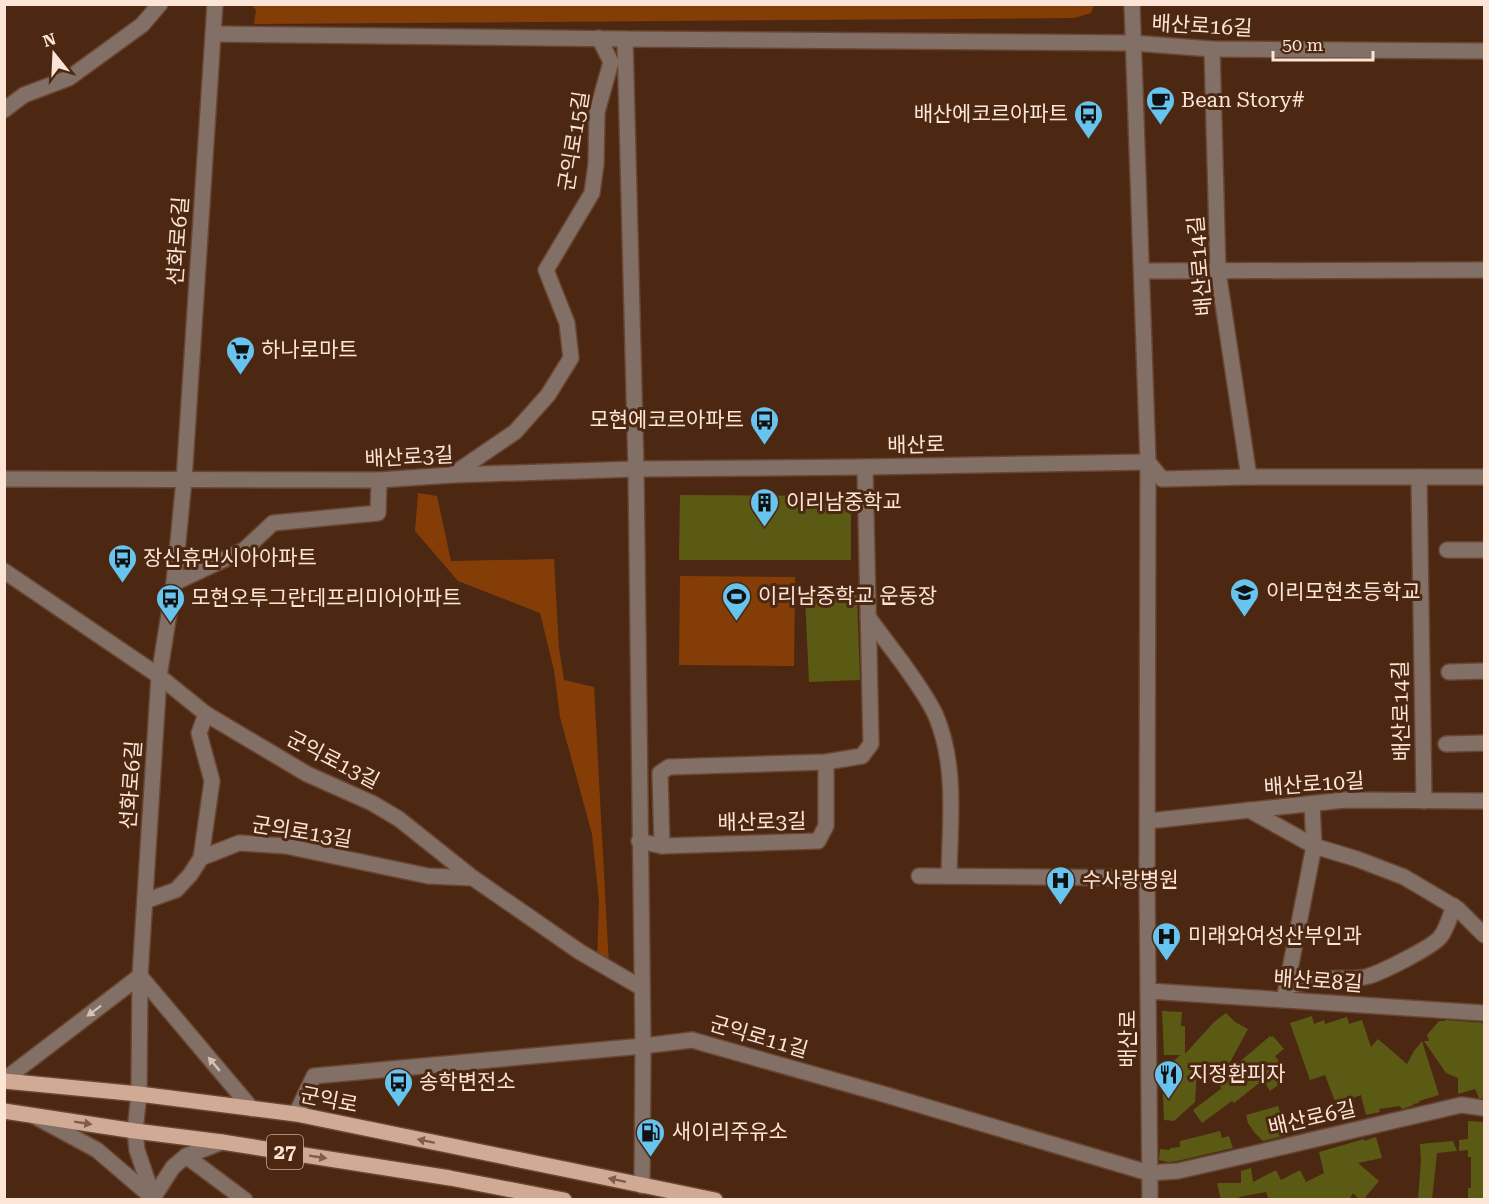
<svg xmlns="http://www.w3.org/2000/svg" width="1489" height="1204" viewBox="0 0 1489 1204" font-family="'Roboto Serif','Noto Sans KR',serif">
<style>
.green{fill:#853d07}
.building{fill:#5a5a14}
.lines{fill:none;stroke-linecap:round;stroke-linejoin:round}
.minor-casing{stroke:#684632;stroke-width:18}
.major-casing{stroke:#684632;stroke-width:18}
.minor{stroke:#826f65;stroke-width:15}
.major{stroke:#d0aa95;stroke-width:15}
.oneway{fill:#d7c1b5}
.oneway2{fill:#815c46}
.labels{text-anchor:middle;stroke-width:6;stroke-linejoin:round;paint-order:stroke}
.shield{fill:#4c2812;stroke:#c7ac9c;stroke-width:1.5}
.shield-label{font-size:20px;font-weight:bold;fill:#fce4d7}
.street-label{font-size:21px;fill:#fce4d7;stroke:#4c2812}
.poi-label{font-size:21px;fill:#fce4d7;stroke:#4c2812;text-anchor:start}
</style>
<rect width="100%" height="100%" fill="#4c2812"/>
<g class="green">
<polygon points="252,5 1094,5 1091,13 1074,18 254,24 256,10"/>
<polygon points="418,493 437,496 451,561 554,559 559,648 564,680 594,687 609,966 597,964 599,901 592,834 560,717 554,670 540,613 458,581 415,531"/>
<polygon points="680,576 795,577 794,666 679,665"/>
</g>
<g class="building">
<polygon points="680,495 851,496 851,560 679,560"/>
<polygon points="857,595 860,680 809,682 805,597"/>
<polygon points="1162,1011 1182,1012 1181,1026 1185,1026 1185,1054 1214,1022 1226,1013 1235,1022 1248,1029 1222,1077 1270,1036 1272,1037 1273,1036 1284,1049 1275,1056 1288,1074 1279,1081 1281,1083 1270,1091 1263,1080 1234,1103 1232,1101 1202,1123 1193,1110 1222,1088 1197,1067 1195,1102 1174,1121 1164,1120 1162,1073 1180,1055 1164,1055"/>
<polygon points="1312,1016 1314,1024 1324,1020 1325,1024 1347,1017 1349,1024 1362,1020 1371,1047 1378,1039 1407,1064 1414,1051 1422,1041 1439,1095 1419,1101 1419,1103 1413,1104 1414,1105 1402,1109 1400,1106 1379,1109 1380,1112 1366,1115 1361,1095 1336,1104 1325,1075 1310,1080 1290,1023"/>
<polygon points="1445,1020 1485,1023 1484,1098 1479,1098 1475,1089 1458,1094 1458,1078 1446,1073 1424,1041 1429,1041 1427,1035 1439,1021 1445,1021"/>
<polygon points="1278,1106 1287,1135 1263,1141 1254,1132 1248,1123 1246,1115"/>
<polygon points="1468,1121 1485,1122 1485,1200 1468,1200 1468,1188 1471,1188 1471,1157 1468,1157 1468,1150 1459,1151 1459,1140 1468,1139"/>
<polygon points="1220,1131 1222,1138 1229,1136 1233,1148 1177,1161 1168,1162 1159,1160 1160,1149 1170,1150 1170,1148 1180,1147 1180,1141"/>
<polygon points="1376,1137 1382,1158 1358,1163 1379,1181 1363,1200 1360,1200 1353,1193 1349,1200 1269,1200 1266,1192 1239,1197 1239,1200 1221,1200 1217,1183 1241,1183 1241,1171 1251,1168 1253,1182 1276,1170 1281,1180 1300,1170 1306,1182 1324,1173 1319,1152 1364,1139 1364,1141"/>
<polygon points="1453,1141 1457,1151 1437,1153 1432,1200 1418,1200 1421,1160 1420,1144"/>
</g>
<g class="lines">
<defs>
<g id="minor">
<polyline points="1132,4 1148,462 1147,878 1150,1200"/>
<polyline points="213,34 625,39 1133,43 1212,49 1484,51"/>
<polyline points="625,39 636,469 643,1046 642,1186"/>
<polyline points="1212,49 1218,271 1249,477"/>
<polyline points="4,110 24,95 69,78 142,25 160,4"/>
<polyline points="1142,271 1484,270"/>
<polyline points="452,475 515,432 548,395 571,358 567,323 546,270 592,193 596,164 597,112 611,62 599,38"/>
<polyline points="1419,477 1424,801"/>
<polyline points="4,479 379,480 452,475 636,469 865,467 1148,462 1162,479 1249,477 1484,477"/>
<polyline points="1447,550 1484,550"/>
<polyline points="4,571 159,676 206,714 307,774 372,803 399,819 473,878 580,952 642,988"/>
<polyline points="174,583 244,550 273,523 378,513 379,480"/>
<path d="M868,617c12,16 24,32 36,48 11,16 24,33 32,51 21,50 14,107 13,160"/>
<polyline points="1449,672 1484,671"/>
<polyline points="1446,744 1484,743"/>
<polyline points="1249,810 1314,846 1357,859 1404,877 1458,909 1484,935"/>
<polyline points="1148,821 1345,800 1484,801"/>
<polyline points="639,841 662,846 818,841 826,826 826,762"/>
<polyline points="662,846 660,773 669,767 826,762 862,756 871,744 865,467"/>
<polyline points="201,858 212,781 199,733 206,714"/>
<polyline points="919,876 1147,878"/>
<polyline points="145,901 176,890 190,875 201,858 239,843 286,846 428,876 473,878"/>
<polyline points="140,976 252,1109"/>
<path d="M1287,986c12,-2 24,-6 36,-7 15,-2 32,2 46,-3 13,-4 66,-30 72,-40 6,-8 9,-20 13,-30"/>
<polyline points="1148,991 1484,1013"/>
<polyline points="1284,1000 1314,846 1312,804"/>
<polyline points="4,1080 140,976"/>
<polyline points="296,1114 314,1076 643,1046 692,1040 883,1094 1149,1173 1178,1171 1248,1155 1461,1105 1484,1108"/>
<polyline points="34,1116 97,1150 153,1198 173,1167 186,1156 222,1142"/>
<polyline points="186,1156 245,1200"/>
<polyline points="154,1200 137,1150 135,1131 139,1094 140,976 159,676 174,583 184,480 215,4"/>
</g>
<g id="major">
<polyline points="4,1081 139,1094 296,1114 715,1200"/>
<polyline points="4,1111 135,1131 222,1142 450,1178 564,1200"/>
</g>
</defs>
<use href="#minor" class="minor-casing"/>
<use href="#major" class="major-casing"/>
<use href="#minor" class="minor"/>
<use href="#major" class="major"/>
</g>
<defs><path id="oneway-solid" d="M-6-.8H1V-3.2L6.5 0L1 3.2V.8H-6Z" transform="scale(1.5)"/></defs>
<g class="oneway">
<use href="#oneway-solid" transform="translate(94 1011) rotate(143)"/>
<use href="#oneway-solid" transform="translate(214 1064) rotate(-130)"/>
</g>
<g class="oneway2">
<use href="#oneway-solid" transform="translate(83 1123) rotate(9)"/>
<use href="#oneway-solid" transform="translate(426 1141) rotate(-168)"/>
<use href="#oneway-solid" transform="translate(318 1157) rotate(9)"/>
<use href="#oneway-solid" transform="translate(617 1180) rotate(-168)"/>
</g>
<defs>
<symbol id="cafe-pin" viewBox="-11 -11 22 30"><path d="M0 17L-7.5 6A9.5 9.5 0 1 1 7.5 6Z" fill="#66c4ef" stroke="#4c2812"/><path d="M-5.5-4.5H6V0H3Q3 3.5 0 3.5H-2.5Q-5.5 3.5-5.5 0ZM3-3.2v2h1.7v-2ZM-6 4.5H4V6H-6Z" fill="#111"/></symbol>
<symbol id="bus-pin" viewBox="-11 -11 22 30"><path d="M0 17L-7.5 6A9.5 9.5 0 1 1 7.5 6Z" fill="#66c4ef" stroke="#4c2812"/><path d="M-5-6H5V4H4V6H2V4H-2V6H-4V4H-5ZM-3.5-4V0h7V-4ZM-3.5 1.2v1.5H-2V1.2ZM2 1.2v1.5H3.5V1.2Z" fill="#111"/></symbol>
<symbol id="supermarket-pin" viewBox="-11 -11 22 30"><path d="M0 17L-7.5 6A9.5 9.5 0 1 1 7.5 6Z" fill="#66c4ef" stroke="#4c2812"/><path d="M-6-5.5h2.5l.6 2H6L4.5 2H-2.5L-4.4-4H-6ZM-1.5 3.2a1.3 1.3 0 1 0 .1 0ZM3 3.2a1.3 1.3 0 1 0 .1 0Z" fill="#111"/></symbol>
<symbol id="building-pin" viewBox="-11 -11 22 30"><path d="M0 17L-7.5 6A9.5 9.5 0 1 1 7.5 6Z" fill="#66c4ef" stroke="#4c2812"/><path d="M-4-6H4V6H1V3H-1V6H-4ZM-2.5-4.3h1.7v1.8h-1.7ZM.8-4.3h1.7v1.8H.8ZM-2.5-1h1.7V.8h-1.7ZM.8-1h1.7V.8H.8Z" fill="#111"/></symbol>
<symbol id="school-pin" viewBox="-11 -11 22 30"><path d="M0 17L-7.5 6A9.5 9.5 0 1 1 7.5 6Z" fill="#66c4ef" stroke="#4c2812"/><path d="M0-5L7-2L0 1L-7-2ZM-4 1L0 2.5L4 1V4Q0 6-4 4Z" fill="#111"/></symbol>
<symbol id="stadium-pin" viewBox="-11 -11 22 30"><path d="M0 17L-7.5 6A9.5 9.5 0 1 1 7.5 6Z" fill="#66c4ef" stroke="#4c2812"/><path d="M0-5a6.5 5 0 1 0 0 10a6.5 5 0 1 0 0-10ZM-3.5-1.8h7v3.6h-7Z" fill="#111"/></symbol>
<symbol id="hospital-pin" viewBox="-11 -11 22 30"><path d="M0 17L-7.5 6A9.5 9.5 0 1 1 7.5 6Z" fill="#66c4ef" stroke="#4c2812"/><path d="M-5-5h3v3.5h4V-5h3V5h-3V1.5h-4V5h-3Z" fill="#111"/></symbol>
<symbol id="restaurant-pin" viewBox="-11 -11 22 30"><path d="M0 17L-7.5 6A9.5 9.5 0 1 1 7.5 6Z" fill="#66c4ef" stroke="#4c2812"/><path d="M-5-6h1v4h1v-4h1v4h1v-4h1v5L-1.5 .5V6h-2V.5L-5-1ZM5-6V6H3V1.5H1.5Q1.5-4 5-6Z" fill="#111"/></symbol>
<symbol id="fuel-pin" viewBox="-11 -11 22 30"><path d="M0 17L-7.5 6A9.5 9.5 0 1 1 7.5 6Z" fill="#66c4ef" stroke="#4c2812"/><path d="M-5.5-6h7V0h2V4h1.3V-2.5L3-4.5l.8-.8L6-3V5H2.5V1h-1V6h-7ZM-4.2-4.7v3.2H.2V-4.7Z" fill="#111"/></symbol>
</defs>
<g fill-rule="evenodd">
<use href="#cafe-pin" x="1144" y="84" width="33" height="45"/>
<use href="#bus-pin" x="1072" y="98" width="33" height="45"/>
<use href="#supermarket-pin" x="224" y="334" width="33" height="45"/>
<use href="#bus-pin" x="748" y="404" width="33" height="45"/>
<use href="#building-pin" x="748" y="486" width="33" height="45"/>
<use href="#bus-pin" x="106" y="542" width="33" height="45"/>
<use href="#school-pin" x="1228" y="576" width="33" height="45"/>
<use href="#stadium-pin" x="720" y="580" width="33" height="45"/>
<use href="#bus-pin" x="154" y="582" width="33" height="45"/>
<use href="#hospital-pin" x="1044" y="864" width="33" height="45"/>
<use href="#hospital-pin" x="1150" y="920" width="33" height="45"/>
<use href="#restaurant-pin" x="1152" y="1058" width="33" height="45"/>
<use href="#bus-pin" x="382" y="1066" width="33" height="45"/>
<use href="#fuel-pin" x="634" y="1116" width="33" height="45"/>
</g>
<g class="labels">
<rect class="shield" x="267" y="1135" width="36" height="34" rx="4.5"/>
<g class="shield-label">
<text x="285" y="1159">27</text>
</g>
<g class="street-label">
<text transform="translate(1202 26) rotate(3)" y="7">배산로16길</text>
<text transform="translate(574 141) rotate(-81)" y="7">군익로15길</text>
<text transform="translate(178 241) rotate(-86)" y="7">선화로6길</text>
<text transform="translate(1200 266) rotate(-95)" y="7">배산로14길</text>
<text transform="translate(916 445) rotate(-1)" y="7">배산로</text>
<text transform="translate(409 457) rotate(-3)" y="7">배산로3길</text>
<text transform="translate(1401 711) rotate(-91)" y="7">배산로14길</text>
<text transform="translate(333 760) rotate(27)" y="7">군익로13길</text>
<text transform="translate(1314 784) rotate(-4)" y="7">배산로10길</text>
<text transform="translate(131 785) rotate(-86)" y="7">선화로6길</text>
<text transform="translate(762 822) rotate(-1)" y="7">배산로3길</text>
<text transform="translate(302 832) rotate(9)" y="7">군의로13길</text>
<text transform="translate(1318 981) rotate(4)" y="7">배산로8길</text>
<text transform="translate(759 1037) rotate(16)" y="7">군익로11길</text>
<text transform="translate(1128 1039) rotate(-90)" y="7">배산로</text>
<text transform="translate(329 1100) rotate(11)" y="7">군익로</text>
<text transform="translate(1312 1118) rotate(-13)" y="7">배산로6길</text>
</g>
<g class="poi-label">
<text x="1181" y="107">Bean Story#</text>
<text x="1068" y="121" text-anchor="end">배산에코르아파트</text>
<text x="261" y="357">하나로마트</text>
<text x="744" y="427" text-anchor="end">모현에코르아파트</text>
<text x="786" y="509">이리남중학교</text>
<text x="143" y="565">장신휴먼시아아파트</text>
<text x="1266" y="599">이리모현초등학교</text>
<text x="758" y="603">이리남중학교 운동장</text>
<text x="191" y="605">모현오투그란데프리미어아파트</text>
<text x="1082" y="887">수사랑병원</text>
<text x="1188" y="943">미래와여성산부인과</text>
<text x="1189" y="1081">지정환피자</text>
<text x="419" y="1089">송학변전소</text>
<text x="672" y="1139">새이리주유소</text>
</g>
</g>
<rect width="1489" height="1204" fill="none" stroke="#fce4d7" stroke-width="12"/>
<g transform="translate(54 54) rotate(342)" stroke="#4c2812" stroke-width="4.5" paint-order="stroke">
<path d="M0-4.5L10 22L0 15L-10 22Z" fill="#fce4d7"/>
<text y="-9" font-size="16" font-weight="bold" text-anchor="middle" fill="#fce4d7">N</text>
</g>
<path d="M1273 51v9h100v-9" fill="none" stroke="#fce4d7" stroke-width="3"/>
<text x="1282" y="51" font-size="18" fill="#fce4d7" stroke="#4c2812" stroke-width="4.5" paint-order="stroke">50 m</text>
</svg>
